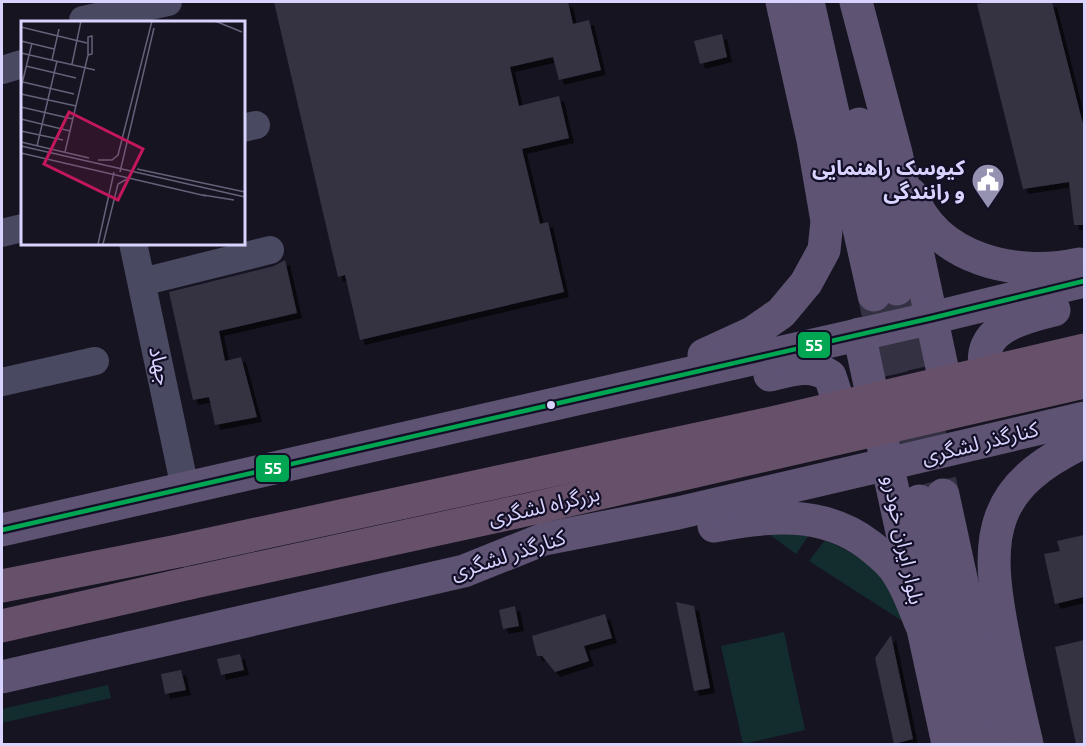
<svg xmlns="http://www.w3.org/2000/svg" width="1086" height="746" viewBox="0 0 1086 746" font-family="'Exo 2','Noto Sans Arabic',sans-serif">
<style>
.green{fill:#132c2d}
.building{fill:#343243;filter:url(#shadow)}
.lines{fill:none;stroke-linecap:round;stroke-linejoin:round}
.major-tunnel{stroke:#333142;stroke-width:33;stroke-dasharray:33 16;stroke-linecap:butt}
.minor{stroke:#4a4962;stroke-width:28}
.major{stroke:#5e5373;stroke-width:33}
.highway{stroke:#67516a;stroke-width:33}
.highway-bridge{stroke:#67516a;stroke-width:33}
.bus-1-casing{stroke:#130f26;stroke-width:9}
.bus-1{stroke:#00a651;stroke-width:4.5}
.bus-dot{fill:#d9d4ff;stroke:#130f26;stroke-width:2}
.labels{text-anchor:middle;stroke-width:4.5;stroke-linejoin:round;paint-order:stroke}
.poi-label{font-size:21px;font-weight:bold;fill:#d9d4ff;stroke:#130f26;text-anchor:end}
.street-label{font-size:21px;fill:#d9d4ff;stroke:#130f26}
.inset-road{fill:none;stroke:#64617a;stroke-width:1.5}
.view{fill:#c2185b;fill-opacity:0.15;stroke:#c2185b;stroke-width:3}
.inset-edge{fill:none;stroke:#d9d4ff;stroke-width:3}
.line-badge{stroke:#130f26;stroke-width:2}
.badge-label{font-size:16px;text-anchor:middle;font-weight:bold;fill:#fff}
</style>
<defs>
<filter id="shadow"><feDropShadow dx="5" dy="5" stdDeviation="0" flood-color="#0009"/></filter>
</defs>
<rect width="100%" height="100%" fill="#161421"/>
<g class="green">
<polygon points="762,529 809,535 796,554"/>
<path d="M825,540c43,18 63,38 79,82l-95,-61z"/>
<polygon points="784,632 805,730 743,744 721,646"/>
<polygon points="108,685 111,698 2,723 2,709"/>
</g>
<g class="building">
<polygon points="274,2 568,2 573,24 589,20 601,70 559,80 553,57 510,67 519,106 559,96 569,138 522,149 540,224 548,222 564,292 360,340 345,275 338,277"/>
<polygon points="987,2 1052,2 1084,128 1084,225 1074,225 1069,182 1023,189 977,4"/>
<polygon points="722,34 727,57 700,64 694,41"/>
<polygon points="285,260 297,313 219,331 225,361 241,357 257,417 215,425 209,397 193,400 169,292 274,266"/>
<polygon points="1084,535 1084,597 1055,604 1044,554 1060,551 1057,541"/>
<polygon points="676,602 694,606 710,688 694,691"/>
<polygon points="515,606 519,626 503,629 499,610"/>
<polygon points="605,614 612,638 584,646 589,661 555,672 542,656 537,656 532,636"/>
<polygon points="891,635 913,739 894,744 875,658"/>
<polygon points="1084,640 1084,744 1076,744 1055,647"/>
<polygon points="240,654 244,670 221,675 217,659"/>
<polygon points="181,670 186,690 165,694 161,674"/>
</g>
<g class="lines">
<g class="major-tunnel">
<polyline points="897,289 943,495"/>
<polyline points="874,295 919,501"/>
</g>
<g class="minor">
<polyline points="83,20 168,2"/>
<polyline points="2,70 22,64"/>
<polyline points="243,128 256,125"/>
<polyline points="2,233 22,228"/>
<polyline points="133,243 185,488"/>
<polyline points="142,282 270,250"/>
<polyline points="2,382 95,361"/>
</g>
<g class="major">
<polyline points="808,2 874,295"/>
<polyline points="856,2 896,153 951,409"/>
<polyline points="859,124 897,289"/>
<path d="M911,194c25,66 106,84 168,70"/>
<polyline points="859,334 948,744"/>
<polyline points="704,355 752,333 781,313 806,283 824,250 827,221 813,140 782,2"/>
<path d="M770,375c22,-5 40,-12 60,1l12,37 -2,22"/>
<path d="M997,398c-6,-8 -9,-17 -11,-26 -11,-44 36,-54 68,-62"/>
<polyline points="943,495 997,744"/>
<polyline points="919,501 973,744"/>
<path d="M714,526c53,-10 108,-17 155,19 10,8 22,17 29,29 10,15 16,33 23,50"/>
<polyline points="2,530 932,318 1084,281"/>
<polyline points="2,677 464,571 544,539 678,513 1084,418"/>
<path d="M1027,744c-9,-38 -18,-77 -25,-116 -18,-95 -11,-142 82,-186"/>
</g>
<g class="highway">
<polyline points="2,586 183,550"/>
<polyline points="2,626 190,583"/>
</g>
<g class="highway-bridge">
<polyline points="183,550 781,421 1084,350"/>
<polyline points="190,583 526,510 1084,382"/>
</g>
<defs>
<polyline id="bus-1" points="2,530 932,318 1084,281"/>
</defs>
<use href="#bus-1" class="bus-1-casing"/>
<use href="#bus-1" class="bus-1"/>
</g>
<defs>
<symbol id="civic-pin" viewBox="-11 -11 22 30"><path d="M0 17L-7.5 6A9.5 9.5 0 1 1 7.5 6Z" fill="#9591b1" stroke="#130f26"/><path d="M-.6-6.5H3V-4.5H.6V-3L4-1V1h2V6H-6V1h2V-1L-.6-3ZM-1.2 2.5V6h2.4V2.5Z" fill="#fff"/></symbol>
</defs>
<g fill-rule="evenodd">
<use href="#civic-pin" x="969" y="161" width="38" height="52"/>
</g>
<circle class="bus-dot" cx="551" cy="405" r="5"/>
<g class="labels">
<g class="poi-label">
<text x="965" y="175">کیوسک راهنمایی<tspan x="965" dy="24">و رانندگی</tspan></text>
</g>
<g class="street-label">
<text transform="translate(160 366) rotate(78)" y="7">جهاد</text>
<text transform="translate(980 443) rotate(-14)" y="7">کنارگذر لشگری</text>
<text transform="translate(544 506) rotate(-13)" y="7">بزرگراه لشگری</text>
<text transform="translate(903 540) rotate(78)" y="7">بلوار ایران خودرو</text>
<text transform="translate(508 555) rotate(-18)" y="7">کنارگذر لشگری</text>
</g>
</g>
<g transform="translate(21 21)">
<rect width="224" height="224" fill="#161421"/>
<path class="inset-road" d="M194,0l27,11M0,6l66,16M0,20l33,8M0,32l74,17M31,39l7,-31M51,43l9,-43M5,45l50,12M2,61l51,12M0,67l11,-45M0,73l55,12M0,86l52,12M0,98l49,12M0,110l42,9M0,121l68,16M0,125l224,51M16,125l20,-85M44,131l23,-97v-18l4,-1v18l-4,1M0,132l185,43M77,139h14l6,-5 34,-134M116,148l108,23M99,151l34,-144M182,174l31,5M77,223l16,-72M82,223l15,-60 9,-5"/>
<path class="view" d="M48,91l74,37 -25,51 -74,-36z"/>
<rect width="224" height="224" class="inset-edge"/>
</g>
<g class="line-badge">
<rect x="797" y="331" width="34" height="28" rx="6" fill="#00a651"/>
<rect x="255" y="454" width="35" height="29" rx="6" fill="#00a651"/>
</g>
<g class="badge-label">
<text x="814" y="351">55</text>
<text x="273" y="474">55</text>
</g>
<rect width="1086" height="746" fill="none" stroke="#d9d4ff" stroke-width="6"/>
</svg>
